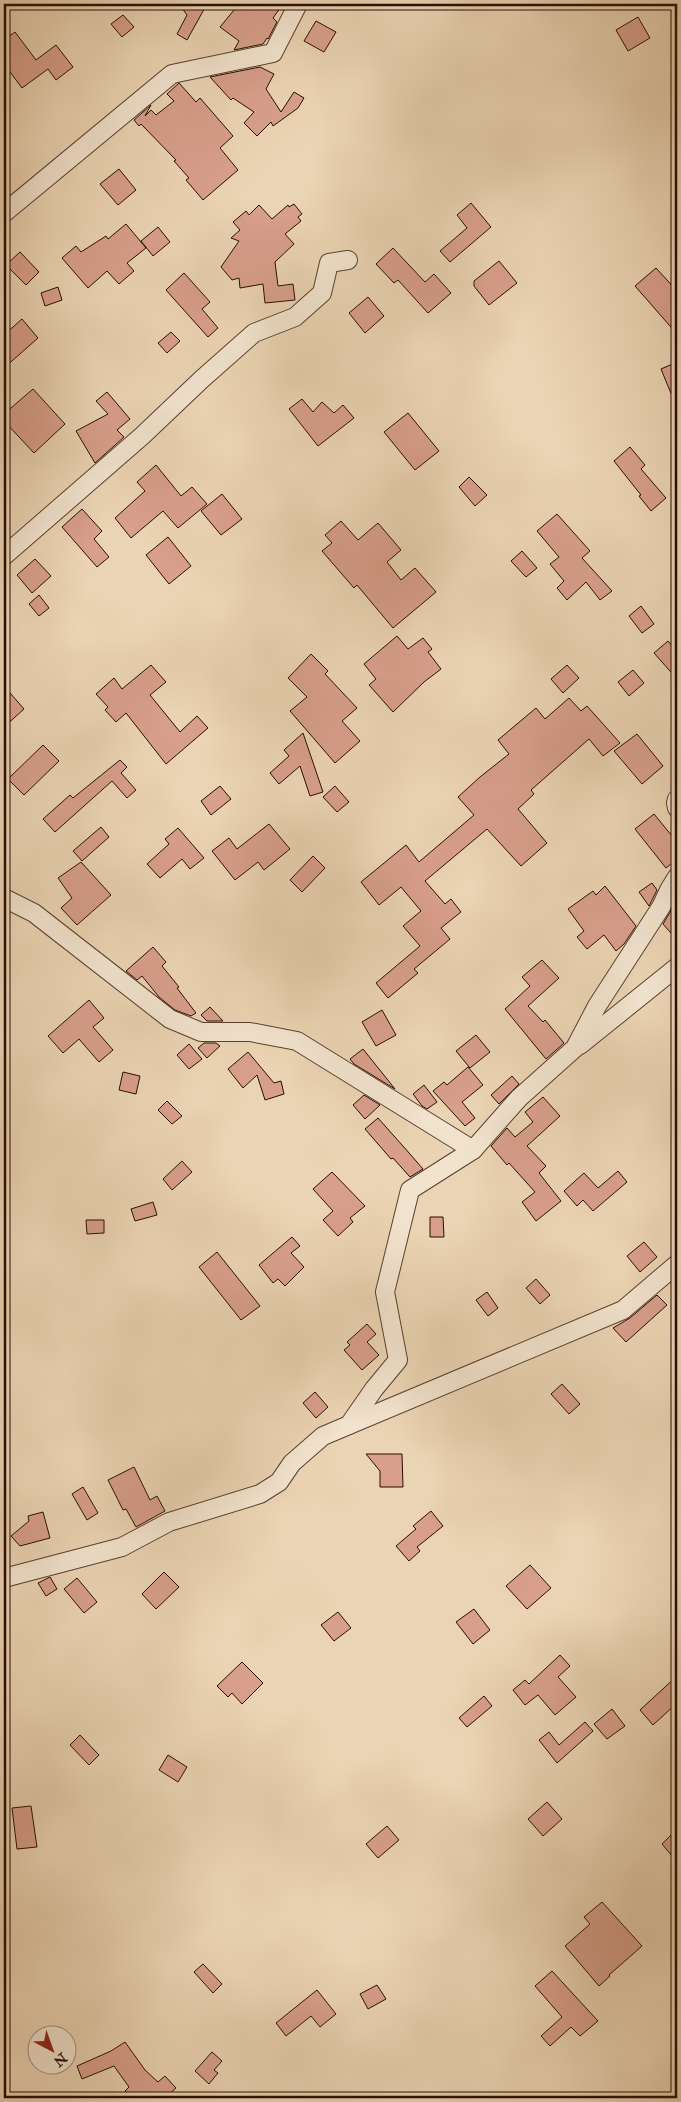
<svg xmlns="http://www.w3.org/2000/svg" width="681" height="2102" viewBox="0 0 681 2102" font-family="'IM FELL Double Pica',serif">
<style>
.building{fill:#d89f8b;stroke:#290d03}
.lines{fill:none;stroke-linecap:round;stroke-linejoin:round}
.minor-casing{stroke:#5a3f2f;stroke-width:20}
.minor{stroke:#f2e3ce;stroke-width:18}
</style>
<rect width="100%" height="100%" fill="#ebd4b3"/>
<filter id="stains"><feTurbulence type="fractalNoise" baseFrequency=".004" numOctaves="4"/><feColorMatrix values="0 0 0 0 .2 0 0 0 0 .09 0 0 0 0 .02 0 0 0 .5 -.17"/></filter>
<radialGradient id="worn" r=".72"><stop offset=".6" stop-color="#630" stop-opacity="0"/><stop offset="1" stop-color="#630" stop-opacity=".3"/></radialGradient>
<g class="building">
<polygon points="179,4 207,4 187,40 177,34 187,15"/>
<polygon points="239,4 283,4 273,18 277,22 268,39 267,38 263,44 234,50 239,41 220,27"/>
<polygon points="123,15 134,27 122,37 111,24"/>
<polygon points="638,17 650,38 628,51 616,30"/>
<polygon points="316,21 336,32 324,52 304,41"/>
<polygon points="15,32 36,60 56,45 73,67 56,80 48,69 22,88 4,64 4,40"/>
<polygon points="260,67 274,74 266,89 281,112 294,92 304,98 298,108 273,126 271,122 257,136 244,123 254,112 233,98 231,100 210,77"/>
<polygon points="179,83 196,102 200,98 233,136 220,148 238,170 203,200 186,180 189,178 174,161 176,160 141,124 139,126 134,120 151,105 145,116 151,110 156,115 174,101 167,94"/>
<polygon points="119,169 136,190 118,205 100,184"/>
<polygon points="471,203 491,227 450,262 440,251 467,228 457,215"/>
<polygon points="294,204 302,214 298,217 301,221 285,234 294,244 275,262 278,286 293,284 295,300 265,303 263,284 240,288 239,278 232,280 221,267 239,241 231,238 240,230 233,222 246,211 249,215 259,205 272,219 288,205 289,207"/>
<polygon points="126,224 146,248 127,263 134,271 119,284 107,271 88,288 62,258 76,246 81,252 106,236 108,239"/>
<polygon points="158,227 170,242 153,256 141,241"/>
<polygon points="393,248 425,282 434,274 451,293 428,313 398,280 394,283 376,264"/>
<polygon points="20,252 39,272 26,285 6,265"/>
<polygon points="499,261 517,283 489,305 474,286 474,281"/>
<polygon points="656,268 677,291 677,334 635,286"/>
<polygon points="184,273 210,302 202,309 218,328 208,337 166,290"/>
<polygon points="58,287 62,300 45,306 41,293"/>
<polygon points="368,297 384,316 365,333 349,313"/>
<polygon points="22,319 38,338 4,368 4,335"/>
<polygon points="171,332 180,341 167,353 158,343"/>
<polygon points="677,362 677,408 661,369"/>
<polygon points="33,389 65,424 34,453 4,421 4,414"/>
<polygon points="107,392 130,419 117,430 124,437 95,463 76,431 108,414 96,401"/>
<polygon points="302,399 313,412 322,402 334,413 343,405 354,418 318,446 289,409"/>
<polygon points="408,413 439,451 415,470 384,432"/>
<polygon points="630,447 645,465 641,469 666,498 651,511 639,496 641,495 614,461"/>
<polygon points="156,465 181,496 192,487 207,504 178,528 163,511 131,538 115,518 145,491 137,482"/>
<polygon points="469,477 487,495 475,506 459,487"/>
<polygon points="222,494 242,519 221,535 201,511"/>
<polygon points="82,509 102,531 94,539 109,557 97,567 62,527"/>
<polygon points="557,514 590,551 582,558 612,591 600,600 586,582 567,600 557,588 564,581 550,564 559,557 537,531"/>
<polygon points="341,521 358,540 378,523 401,550 387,562 401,580 415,568 436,592 393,628 357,585 354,588 322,551 332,543 325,535"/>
<polygon points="168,537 191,566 169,584 146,555"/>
<polygon points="522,551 537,568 526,577 511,561"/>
<polygon points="35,559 51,576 32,593 17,575"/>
<polygon points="39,595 49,608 39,616 29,604"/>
<polygon points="641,606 654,624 642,633 629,616"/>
<polygon points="397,636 408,649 423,638 432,649 428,652 441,669 424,682 393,712 369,685 376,679 364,664"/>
<polygon points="668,641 677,652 677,679 654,653"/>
<polygon points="311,654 328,671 325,674 357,708 342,721 360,741 335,763 290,711 307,697 288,678"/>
<polygon points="151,665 166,682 150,695 180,732 197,716 208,728 166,764 126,713 116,722 105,710 108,707 96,694 114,678 122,689"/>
<polygon points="567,665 579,678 563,693 551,679"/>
<polygon points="633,670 644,683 629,696 618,682"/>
<polygon points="4,686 24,709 4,727"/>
<polygon points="569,698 581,711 587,706 620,743 603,756 589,739 531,790 534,794 518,809 547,843 521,866 487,829 425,881 445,904 451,899 461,912 441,928 450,939 414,969 418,973 388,998 376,983 420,946 403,926 421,911 401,887 379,905 361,882 406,845 419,862 474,815 458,797 480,777 509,754 498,740 536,708 545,719"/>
<polygon points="303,733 323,792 310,796 300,766 279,784 270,773 289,756 284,750"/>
<polygon points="637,734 663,766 642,784 614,751"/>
<polygon points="43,745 59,761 24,795 8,779"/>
<polygon points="120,760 127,767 121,773 136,790 127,798 112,781 55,832 43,819 70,795 73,798"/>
<polygon points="220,786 231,799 211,815 201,801"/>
<polygon points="335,786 349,802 337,812 323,797"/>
<polygon points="654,814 677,842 677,859 666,868 635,829"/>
<polygon points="269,824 290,849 264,870 258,862 235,880 212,851 229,838 237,849"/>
<polygon points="101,827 109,837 82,861 73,851"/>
<polygon points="178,828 204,858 190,869 182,859 160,878 147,864 169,844 165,839"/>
<polygon points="313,856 325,868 302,892 290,880"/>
<polygon points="81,862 111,895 77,925 61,908 72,898 58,878"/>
<polygon points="652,883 657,890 649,906 639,892"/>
<polygon points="605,886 636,926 624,944 616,951 604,935 587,949 577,937 584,931 568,909 593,891 596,895"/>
<polygon points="672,909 677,915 677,940 663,924"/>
<polygon points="153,947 166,962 162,966 179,987 177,988 196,1013 191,1016 175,1010 159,997 142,976 137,980 126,971"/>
<polygon points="542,960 559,978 528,1006 543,1022 545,1020 564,1043 546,1059 505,1009 530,986 522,977"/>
<polygon points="89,1000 104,1018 93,1027 113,1050 99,1062 79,1039 63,1053 48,1036"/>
<polygon points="210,1007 223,1021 207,1021 201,1015"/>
<polygon points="382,1010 396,1035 376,1046 362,1022"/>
<polygon points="476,1035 490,1052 470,1068 456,1051"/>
<polygon points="204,1043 216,1043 220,1046 207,1058 198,1048"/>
<polygon points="189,1044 202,1059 189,1069 177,1055"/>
<polygon points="363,1049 395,1089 354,1064 350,1059"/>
<polygon points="248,1052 274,1083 281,1081 284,1094 265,1100 257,1075 243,1088 228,1069"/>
<polygon points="468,1067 483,1085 462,1102 475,1118 465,1126 433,1091 444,1082 447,1085"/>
<polygon points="123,1072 140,1076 136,1094 119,1090"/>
<polygon points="512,1076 519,1084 499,1104 491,1095"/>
<polygon points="424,1085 437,1102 427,1109 422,1106 413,1094"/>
<polygon points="364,1095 380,1105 365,1119 353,1105"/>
<polygon points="543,1097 560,1116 527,1146 546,1166 539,1173 561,1201 536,1221 522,1202 535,1192 509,1163 507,1165 491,1146 507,1128 515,1137 533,1122 525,1112"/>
<polygon points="167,1101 182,1116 172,1124 158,1110"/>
<polygon points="378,1118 410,1154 423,1169 410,1177 393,1158 391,1159 365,1129"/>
<polygon points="182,1161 192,1172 172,1190 163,1179"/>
<polygon points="618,1171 627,1182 593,1211 583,1200 577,1206 564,1191 584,1173 598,1188"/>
<polygon points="332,1172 365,1206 350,1218 353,1222 338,1236 323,1220 333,1211 313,1189"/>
<polygon points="153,1202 157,1215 135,1221 131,1209"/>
<polygon points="430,1217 443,1217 444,1237 430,1237"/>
<polygon points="86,1220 104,1220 104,1233 87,1234"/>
<polygon points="292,1237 300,1246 291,1253 304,1267 285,1286 278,1279 273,1283 259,1265"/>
<polygon points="644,1242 657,1257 640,1272 627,1256"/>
<polygon points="217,1252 260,1306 241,1320 199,1267"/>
<polygon points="536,1279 550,1295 540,1304 526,1288"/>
<polygon points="487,1292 498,1308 488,1316 476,1300"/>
<polygon points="657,1295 667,1305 626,1342 613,1328 630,1318"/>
<polygon points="367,1324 376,1334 367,1342 379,1355 362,1370 344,1350 350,1345 347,1342"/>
<polygon points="562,1384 580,1404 569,1414 551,1394"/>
<polygon points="315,1392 328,1407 316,1418 303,1403"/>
<polygon points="366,1454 402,1454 403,1487 380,1487 380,1471"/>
<polygon points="134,1467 150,1500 157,1496 165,1511 136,1527 126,1509 123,1510 108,1480"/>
<polygon points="83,1487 98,1513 87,1520 72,1494"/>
<polygon points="431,1511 443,1526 417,1547 420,1551 409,1561 396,1546 416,1529 413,1526"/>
<polygon points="43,1512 50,1538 20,1546 11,1536 29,1521 28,1516"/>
<polygon points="530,1565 551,1588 527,1609 506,1586"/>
<polygon points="164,1572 179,1587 156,1609 142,1594"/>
<polygon points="50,1577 57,1589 46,1596 38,1583"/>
<polygon points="77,1578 97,1602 84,1613 64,1589"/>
<polygon points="474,1609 490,1630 473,1644 456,1622"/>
<polygon points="338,1612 351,1628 334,1641 321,1625"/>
<polygon points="560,1655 570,1666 558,1677 576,1697 555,1715 538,1695 525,1705 513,1690 525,1680 529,1684"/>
<polygon points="242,1662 263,1683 242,1704 232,1693 228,1697 217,1686"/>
<polygon points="677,1676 677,1703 653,1725 640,1710"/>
<polygon points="484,1696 492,1706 467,1727 459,1718"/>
<polygon points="612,1709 625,1726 607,1739 594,1724"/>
<polygon points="585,1722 593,1731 557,1763 539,1740 549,1732 559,1745"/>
<polygon points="80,1735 99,1755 89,1765 70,1745"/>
<polygon points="168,1755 187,1767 178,1782 159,1770"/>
<polygon points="547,1802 562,1819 543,1836 528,1819"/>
<polygon points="31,1806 37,1847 17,1849 12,1808"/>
<polygon points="387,1826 399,1840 378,1858 366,1844"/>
<polygon points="671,1835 677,1842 677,1862 662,1844"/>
<polygon points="602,1902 642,1946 609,1975 610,1976 599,1986 565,1946 590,1924 584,1917"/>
<polygon points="203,1964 222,1984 213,1993 194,1972"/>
<polygon points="552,1971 598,2021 580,2036 571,2027 550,2046 541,2036 562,2017 535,1986"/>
<polygon points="377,1985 386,1999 368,2009 360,1994"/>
<polygon points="317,1990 336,2014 320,2027 311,2016 286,2036 276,2023"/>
<polygon points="125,2042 145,2070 158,2082 165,2076 176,2088 165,2098 132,2098 125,2091 129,2087 114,2066 82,2079 77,2066 111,2051"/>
<polygon points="212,2052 222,2061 214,2070 218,2073 209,2084 195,2071"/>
</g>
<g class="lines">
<defs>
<g id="minor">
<polyline points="4,213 172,74 273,53 298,4"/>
<polyline points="4,556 142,436 202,379 254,333 295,317 322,293 329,263 348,260"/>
<polyline points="677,799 676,803 677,808"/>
<polyline points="4,898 34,913 170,1019 201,1032 250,1032 297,1041 473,1150"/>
<polyline points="580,1045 677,967"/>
<polyline points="349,1425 623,1310 677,1264"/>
<polyline points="4,1578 122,1547 169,1522 260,1494 279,1482 292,1463 323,1436 349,1425 374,1389 398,1360 385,1292 410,1190 473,1150 519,1098 575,1048 597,1006 661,907 669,890 677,877"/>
</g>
</defs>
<use href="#minor" class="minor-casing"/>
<use href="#minor" class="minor"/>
</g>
<rect width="681" height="2102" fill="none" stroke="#ebd4b3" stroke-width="20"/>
<rect x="5" y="5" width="671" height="2092" fill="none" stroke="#290d03" stroke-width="2.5"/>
<rect x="10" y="10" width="661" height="2082" fill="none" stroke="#290d03"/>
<g transform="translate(52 2050) rotate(139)"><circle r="24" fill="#f2e3ce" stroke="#a28d7d"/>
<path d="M0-4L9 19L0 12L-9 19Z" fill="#8f2418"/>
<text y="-8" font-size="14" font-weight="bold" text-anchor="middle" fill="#290d03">N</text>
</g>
<rect width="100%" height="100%" filter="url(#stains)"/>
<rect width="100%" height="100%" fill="url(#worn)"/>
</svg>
